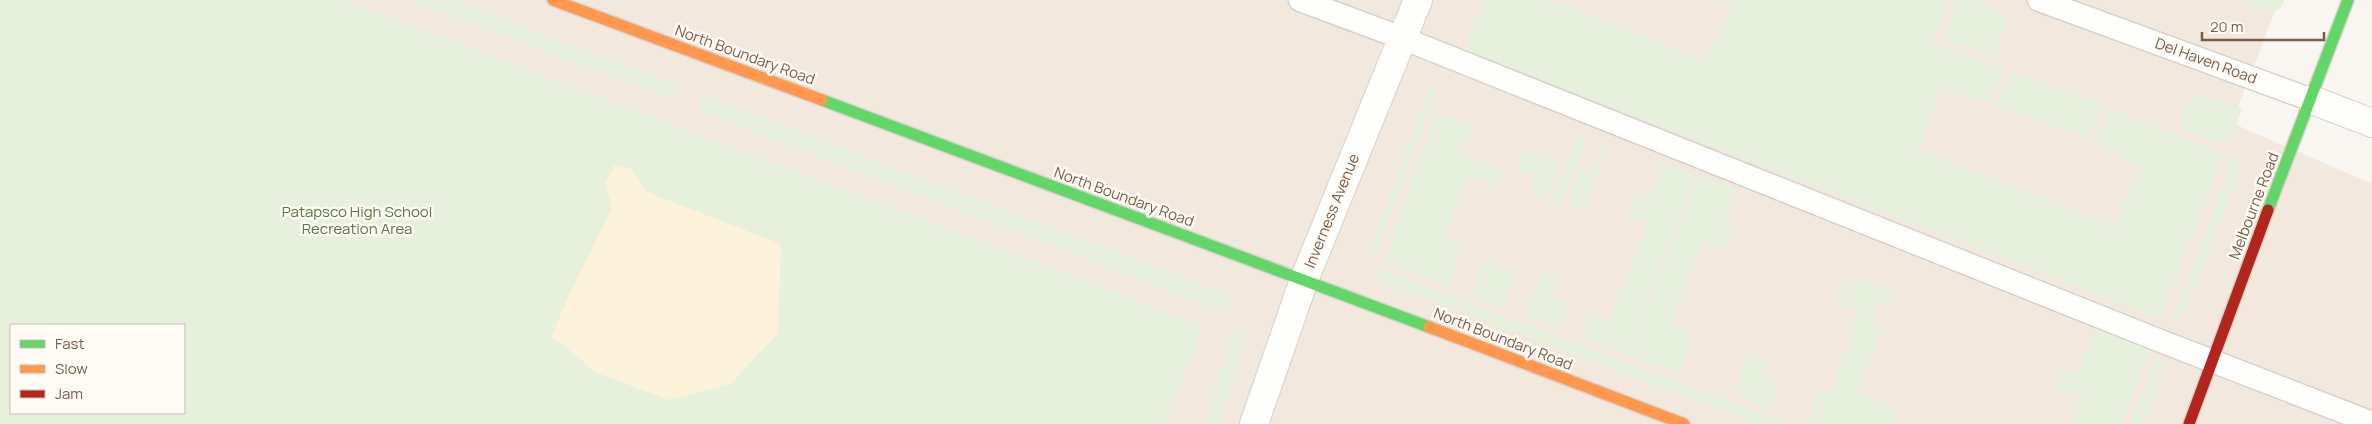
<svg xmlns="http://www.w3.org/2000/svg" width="2372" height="424" viewBox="0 0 2372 424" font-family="Manrope,sans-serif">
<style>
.residential{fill:#f2e8de}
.green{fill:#e7f0db;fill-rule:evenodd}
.sand{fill:#fbf2d9}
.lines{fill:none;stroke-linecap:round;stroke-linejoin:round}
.lane-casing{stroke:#d7d1cb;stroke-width:25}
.street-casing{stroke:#d7d1cb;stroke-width:30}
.fast-casing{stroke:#d9d2cb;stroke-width:14}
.slow-casing{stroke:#d9d2cb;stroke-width:14}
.jam-casing{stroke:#d9d2cb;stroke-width:14}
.lane{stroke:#fefefd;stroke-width:22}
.street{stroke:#fefefd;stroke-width:28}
.fast{stroke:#63d668;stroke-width:11}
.slow{stroke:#ff974d;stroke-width:11}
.jam{stroke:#b3261e;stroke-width:11}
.labels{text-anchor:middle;stroke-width:5;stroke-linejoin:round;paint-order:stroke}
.street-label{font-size:15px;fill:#7a5c4d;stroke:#fffaf3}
.park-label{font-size:15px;fill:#537a41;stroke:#fffaf3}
</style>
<rect width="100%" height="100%" fill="#f9f5f0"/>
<polygon class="residential" points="194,0 2279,0 2232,123 2372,184 2372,424 1145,424"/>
<g class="green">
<path d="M0,0h344l860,326 -40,98h-1164zM11,325h173v88h-173z"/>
<polygon points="408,0 454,0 680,86 667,98"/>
<polygon points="1482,0 1550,0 1705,61 1733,6 1717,0 1948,0 1932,42 2004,70 1989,103 1941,88 1919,149 2114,226 2141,167 2096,144 2110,109 2224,154 2159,318 1464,51"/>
<polygon points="1957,0 1981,0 1980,5 2004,16 2007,23 1995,57 1947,40 1945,30"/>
<polygon points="2241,0 2284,0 2281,8 2270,12"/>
<polygon points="2013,73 2101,104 2089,139 1995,105"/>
<polygon points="1430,87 1436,89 1375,257 1368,255"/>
<polygon points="700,94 1229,295 1227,313 701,112"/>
<path d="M2199,95l43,13 -10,30 -10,5 -43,-15c4,-14 6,-28 20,-33z"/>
<polygon points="1436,113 1473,126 1467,143 1461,142 1458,151 1463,154 1462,156 1503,172 1498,186 1468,176 1445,236 1460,245 1462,251 1448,287 1385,261"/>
<polygon points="1578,132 1588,135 1562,204 1551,201"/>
<polygon points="1604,143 1608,145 1585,212 1572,207 1569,200 1579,169 1592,175"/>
<polygon points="1523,149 1559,164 1545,199 1529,194 1535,175 1517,169"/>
<polygon points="2234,155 2244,160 2187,310 2172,321"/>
<polygon points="1664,164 1695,176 1626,354 1582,337 1591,315 1609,322 1647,222 1628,216 1636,194 1649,197"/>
<polygon points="1699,175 1737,189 1724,225 1735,229 1727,250 1703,241 1672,323 1690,330 1686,340 1692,342 1679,373 1627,355"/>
<polygon points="1491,259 1499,261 1498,267 1517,272 1503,308 1471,295 1482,264 1488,266"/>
<polygon points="1379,268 1461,300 1457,310 1389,286 1375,276"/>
<polygon points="1543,274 1558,281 1550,298 1569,305 1560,328 1525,315"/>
<polygon points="1859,278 1894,293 1892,304 1878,301 1873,323 1883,327 1858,394 1897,410 1893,422 1899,424 1806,424 1818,391 1830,394 1859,312 1836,304 1844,281 1856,283"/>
<polygon points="1467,302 1790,424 1756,424 1464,313"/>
<polygon points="2096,328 2151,347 2122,424 2072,424 2082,396 2071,391 2068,397 2057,390 2064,370 2078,374"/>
<polygon points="1235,330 1248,337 1218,424 1203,424"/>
<polygon points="2158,353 2164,362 2163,373 2144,424 2130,424"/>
<polygon points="1751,354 1767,361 1763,375 1779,381 1769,409 1733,394 1746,360 1748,361"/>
</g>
<polygon class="sand" points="615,165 631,169 647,192 781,244 778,333 730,384 669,400 597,373 552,336 567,299 612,208 605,183"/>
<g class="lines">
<defs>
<g id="lane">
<polyline points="1300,0 1402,38 2158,340 2372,423"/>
<polyline points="2039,0 2312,100"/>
</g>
<g id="street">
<polyline points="2312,100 2372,123"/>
<polyline points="1254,424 1304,280 1418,0"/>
</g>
<g id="fast">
<polyline points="822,100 1429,327"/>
<polyline points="2268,210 2348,0"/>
</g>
<g id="slow">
<polyline points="553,0 822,100"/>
<polyline points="1429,327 1684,424"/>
</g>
<polyline id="jam" points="2189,424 2268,210"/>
</defs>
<use href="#lane" class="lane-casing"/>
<use href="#street" class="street-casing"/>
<use href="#fast" class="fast-casing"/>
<use href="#slow" class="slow-casing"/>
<use href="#jam" class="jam-casing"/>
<use href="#lane" class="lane"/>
<use href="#street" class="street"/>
<use href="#fast" class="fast"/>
<use href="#slow" class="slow"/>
<use href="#jam" class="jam"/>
</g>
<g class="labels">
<g class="street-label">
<text transform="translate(745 55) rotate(20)" y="5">North Boundary Road</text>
<text transform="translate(2206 61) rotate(20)" y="5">Del Haven Road</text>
<text transform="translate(1124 197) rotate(20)" y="5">North Boundary Road</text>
<text transform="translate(2254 206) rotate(-69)" y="5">Melbourne Road</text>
<text transform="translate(1332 211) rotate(-68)" y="5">Inverness Avenue</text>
<text transform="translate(1503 339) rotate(21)" y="5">North Boundary Road</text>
</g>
<g class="park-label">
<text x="357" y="217">Patapsco High School<tspan x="357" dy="17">Recreation Area</tspan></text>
</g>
</g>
<rect x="10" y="324" width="175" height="90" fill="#fffaf3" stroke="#cabbb1"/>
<rect x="20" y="340" width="25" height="8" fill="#63d668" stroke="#cabbb1"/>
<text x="55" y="349" font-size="15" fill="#7a5c4d">Fast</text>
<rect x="20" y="365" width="25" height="8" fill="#ff974d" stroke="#cabbb1"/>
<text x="55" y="374" font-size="15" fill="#7a5c4d">Slow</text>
<rect x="20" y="390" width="25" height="8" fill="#b3261e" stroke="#cabbb1"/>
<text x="55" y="399" font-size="15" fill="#7a5c4d">Jam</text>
<path d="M2202 32v8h122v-8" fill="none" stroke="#7a5c4d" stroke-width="2.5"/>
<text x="2210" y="32" font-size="15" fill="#7a5c4d" stroke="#fffaf3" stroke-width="4" paint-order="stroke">20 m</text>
</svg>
